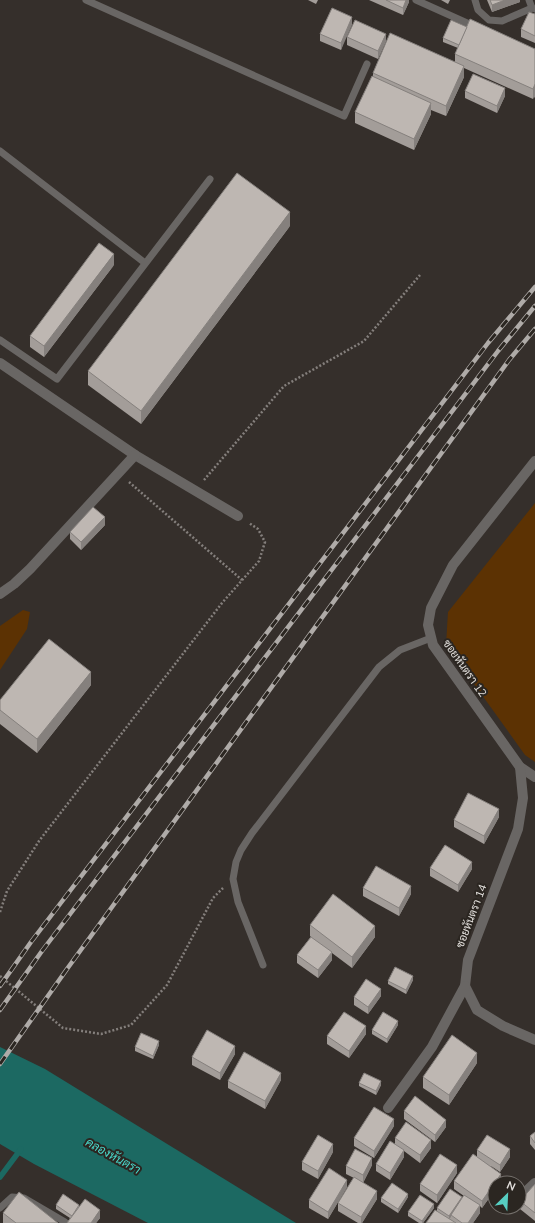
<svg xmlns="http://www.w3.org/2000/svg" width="535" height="1223" viewBox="0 0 535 1223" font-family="Mulish,Sarabun,sans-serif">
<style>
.green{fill:#5c3203}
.water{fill:#1c6962}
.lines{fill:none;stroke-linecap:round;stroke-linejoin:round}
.stream{stroke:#1c6962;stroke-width:5.5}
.path{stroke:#847f7c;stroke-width:2.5;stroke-dasharray:2 2;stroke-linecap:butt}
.lane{stroke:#696664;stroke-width:7}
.street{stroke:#696664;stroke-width:10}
.rail-casing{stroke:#afaba8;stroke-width:4.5}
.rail{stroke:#2b2621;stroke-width:3;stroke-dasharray:9;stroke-linecap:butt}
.wall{fill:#a39d99}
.shaded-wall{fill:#85807d}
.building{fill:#beb7b2;stroke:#85807d}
.labels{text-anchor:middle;stroke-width:4;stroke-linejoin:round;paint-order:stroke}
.street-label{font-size:11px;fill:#e3e0dd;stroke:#2b2621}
.water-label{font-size:12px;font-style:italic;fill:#49d8cb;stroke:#2b2621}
</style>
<rect width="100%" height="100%" fill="#352f2b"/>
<g class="green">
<polygon points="535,503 535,762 525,755 446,645 448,612"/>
<polygon points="23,610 30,612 27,629 0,670 0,626"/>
</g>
<polygon class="water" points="0,1047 45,1069 296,1223 148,1223 34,1164 0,1144"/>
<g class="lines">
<polyline class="stream" points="0,1177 21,1149"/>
<g class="path">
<polyline points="204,480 284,386 364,341 420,275"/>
<polyline points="129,482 242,580"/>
<polyline points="0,912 7,891 39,841 222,603 259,561 265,542 258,529 249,523"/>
<polyline points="0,976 63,1028 101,1034 131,1025 167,985 213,898 223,888"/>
</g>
<g class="lane">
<polyline points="86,0 344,116 367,64"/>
<polyline points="416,0 476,27"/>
<polyline points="475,0 478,10 489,20 502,21 532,8"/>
<polyline points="529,0 532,8 535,9"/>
<polyline points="0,151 145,263"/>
<polyline points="0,340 57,379 210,179"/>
<polyline points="263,965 238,902 233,879 236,862 241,850 252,833 379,667 400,650 431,638"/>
<polyline points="0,1208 12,1197 24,1198 65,1222"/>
</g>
<g class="street">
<polyline points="0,363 135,455 238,516"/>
<polyline points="535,461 453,565 431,608 428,625 433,645 520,767 535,777"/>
<polyline points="0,594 14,584 30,569 135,455"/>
<polyline points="520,767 523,798 518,829 468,960 465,986 477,1010 503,1026 535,1040"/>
<polyline points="388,1108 432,1047 465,986"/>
<polyline points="519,1198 535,1183"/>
</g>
<defs>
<g id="rail">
<polyline points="0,986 31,942 488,343 535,287"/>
<polyline points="0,1010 42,951 498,351 535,306"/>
<polyline points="0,1064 67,969 509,360 535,329"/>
</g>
</defs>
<use href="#rail" class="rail-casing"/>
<use href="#rail" class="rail"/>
</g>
<g class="wall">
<polygon points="308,0 318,0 316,4"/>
<polygon points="369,0 409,0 409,2 403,15"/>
<polygon points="441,0 450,0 448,4"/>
<polygon points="487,0 520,0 520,2 492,12"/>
<polygon points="535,14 535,43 521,37 521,29"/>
<polygon points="352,17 341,50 320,41 320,34"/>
<polygon points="467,27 535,49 534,98 534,96 533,99 464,68 464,77 446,116 431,110 431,114 414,150 355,123 355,112 373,77 373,73 455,62 455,54 458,48 443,42 443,38"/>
<polygon points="347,37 386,41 378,59 347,45"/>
<polygon points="465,91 505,96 497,113 465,98"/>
<polygon points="290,226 141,424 88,385 88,371"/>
<polygon points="114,265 44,357 30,347 30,336"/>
<polygon points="105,525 81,550 70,539 70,532"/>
<polygon points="91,685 37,753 0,724 0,700"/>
<polygon points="499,817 484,844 454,827 454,820"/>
<polygon points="430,868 472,869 458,892 430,876"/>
<polygon points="363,888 411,894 399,916 363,896"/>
<polygon points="310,925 375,937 352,968 332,953 332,960 318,978 297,963 297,955 311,937 310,936"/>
<polygon points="413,980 406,994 388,984 388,981"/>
<polygon points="381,996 368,1014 354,1005 354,997"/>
<polygon points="398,1025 387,1043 372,1034 372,1030"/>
<polygon points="366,1034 349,1058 327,1044 327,1036"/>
<polygon points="159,1045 153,1059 135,1051 135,1047"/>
<polygon points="235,1054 220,1080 192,1065 192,1057"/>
<polygon points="477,1063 449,1105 423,1088 423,1077"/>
<polygon points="281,1080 265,1109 228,1088 228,1081"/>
<polygon points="359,1083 381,1085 376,1095 359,1086"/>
<polygon points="404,1111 446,1127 435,1142 404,1119"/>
<polygon points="394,1126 374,1158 354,1146 354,1138"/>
<polygon points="535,1132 535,1150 530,1144 530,1136"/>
<polygon points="395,1138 431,1148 420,1163 404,1151 404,1157 390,1180 376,1171 376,1164 395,1144"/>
<polygon points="477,1150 510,1157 500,1172 491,1166 501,1181 482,1208 480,1206 480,1213 473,1223 426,1223 437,1211 437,1208 462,1199 464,1196 454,1189 454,1181 477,1157"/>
<polygon points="333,1152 318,1179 302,1170 302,1162"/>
<polygon points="372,1165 363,1183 377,1199 362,1223 358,1223 338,1211 338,1203 354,1178 346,1174 346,1166"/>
<polygon points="457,1173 437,1203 420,1191 420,1184"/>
<polygon points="535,1184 535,1221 520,1209 520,1201"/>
<polygon points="347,1187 328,1219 309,1208 309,1200"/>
<polygon points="408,1197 398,1213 381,1202 381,1198"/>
<polygon points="56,1205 79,1206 100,1218 96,1223 67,1223 70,1218 56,1209"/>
<polygon points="434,1208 423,1223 419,1223 408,1216 408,1212"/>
<polygon points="3,1213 58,1223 3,1223"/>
</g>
<g class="shaded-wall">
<polygon points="406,0 409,0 409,2 403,15 403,8"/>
<polygon points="505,0 520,0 520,2 492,12 492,5"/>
<polygon points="352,17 352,25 341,50 341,43"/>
<polygon points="386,34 386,41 378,59 378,51"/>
<polygon points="464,66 464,77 446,116 446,106"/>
<polygon points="535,84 535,97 534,98 534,96 533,99 533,89"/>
<polygon points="505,88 505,96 497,113 497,106"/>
<polygon points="431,103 431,114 414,150 414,139"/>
<polygon points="290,212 290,226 141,424 141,411"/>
<polygon points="114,254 114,265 44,357 44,346"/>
<polygon points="105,517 105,525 81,550 81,542"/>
<polygon points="91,672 91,685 37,753 37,739"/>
<polygon points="499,809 499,817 484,844 484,836"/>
<polygon points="472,862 472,869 458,892 458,885"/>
<polygon points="411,886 411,894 399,916 399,908"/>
<polygon points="375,926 375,937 352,968 352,957"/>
<polygon points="332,952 332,960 318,978 318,970"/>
<polygon points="413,976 413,980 406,994 406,990"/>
<polygon points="381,989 381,996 368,1014 368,1007"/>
<polygon points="398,1021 398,1025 387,1043 387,1039"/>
<polygon points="366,1026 366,1034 349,1058 349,1051"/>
<polygon points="159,1041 159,1045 153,1059 153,1056"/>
<polygon points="235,1046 235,1054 220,1080 220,1073"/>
<polygon points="477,1053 477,1063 449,1105 449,1095"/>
<polygon points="281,1073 281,1080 265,1109 265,1101"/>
<polygon points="381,1081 381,1085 376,1095 376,1091"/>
<polygon points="394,1119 394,1126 374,1158 374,1151"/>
<polygon points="446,1120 446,1127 435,1142 435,1135"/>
<polygon points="431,1140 431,1148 420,1163 420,1155"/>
<polygon points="333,1144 333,1152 318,1179 318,1171"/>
<polygon points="510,1149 510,1157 500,1172 500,1165"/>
<polygon points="404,1150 404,1157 390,1180 390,1173"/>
<polygon points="372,1158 372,1165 363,1183 363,1175"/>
<polygon points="457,1165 457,1173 437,1203 437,1195"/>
<polygon points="501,1174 501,1181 500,1183 495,1183 495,1190 482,1208 482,1201"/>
<polygon points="347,1180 347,1187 328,1219 328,1212"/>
<polygon points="377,1191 377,1199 362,1223 361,1223 361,1217"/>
<polygon points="408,1194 408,1197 398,1213 398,1209"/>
<polygon points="462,1197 462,1200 451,1215 451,1217 449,1219 449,1216"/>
<polygon points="434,1204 434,1208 423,1223 422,1223 422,1221"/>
<polygon points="480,1205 480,1213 473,1223 468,1223"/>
<polygon points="100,1210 100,1218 96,1223 91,1223"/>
</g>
<g class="building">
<polygon points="386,0 406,0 403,8"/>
<polygon points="490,0 505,0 492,5"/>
<polygon points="332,8 352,17 341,43 320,34"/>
<polygon points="529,12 535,14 535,36 521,29"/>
<polygon points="470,19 535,49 535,84 533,89 455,54"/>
<polygon points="355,20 386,34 378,51 347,37"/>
<polygon points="451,20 467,27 459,45 443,38"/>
<polygon points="390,33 464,66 446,106 373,73"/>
<polygon points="473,74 505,88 497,106 465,91"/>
<polygon points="372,76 431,103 414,139 355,112"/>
<polygon points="237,173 290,212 141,411 88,371"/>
<polygon points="99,243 114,254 44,346 30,336"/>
<polygon points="93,507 105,517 81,542 70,532"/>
<polygon points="49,639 91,672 37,739 0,710 0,700"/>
<polygon points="468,793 499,809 484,836 454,820"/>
<polygon points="445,845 472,862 458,885 430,868"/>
<polygon points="376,866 411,886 399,908 363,888"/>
<polygon points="333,894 375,926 352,957 310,925"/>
<polygon points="311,937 332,952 318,970 297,955"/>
<polygon points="395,967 413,976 406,990 388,981"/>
<polygon points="366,979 381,989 368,1007 354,997"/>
<polygon points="344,1012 366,1026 349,1051 327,1036"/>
<polygon points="383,1012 398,1021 387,1039 372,1030"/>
<polygon points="207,1030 235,1046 220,1073 192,1057"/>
<polygon points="141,1033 159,1041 153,1056 135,1047"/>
<polygon points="452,1035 477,1053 449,1095 423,1077"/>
<polygon points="244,1052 281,1073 265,1101 228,1081"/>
<polygon points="364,1073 381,1081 376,1091 359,1083"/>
<polygon points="415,1096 446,1120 435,1135 404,1111"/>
<polygon points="374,1107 394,1119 374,1151 354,1138"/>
<polygon points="406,1122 431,1140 420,1155 395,1138"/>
<polygon points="535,1132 535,1143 530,1136"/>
<polygon points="318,1135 333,1144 318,1171 302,1162"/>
<polygon points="487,1135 510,1149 500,1165 477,1150"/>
<polygon points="390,1141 404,1150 390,1173 376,1164"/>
<polygon points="355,1149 372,1158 363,1175 346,1166"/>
<polygon points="440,1154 457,1165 437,1195 420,1184"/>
<polygon points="473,1154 501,1174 482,1201 454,1181"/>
<polygon points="329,1168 347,1180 328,1212 309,1200"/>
<polygon points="354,1177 377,1191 361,1217 338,1203"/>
<polygon points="392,1183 408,1194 398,1209 381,1198"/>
<polygon points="535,1184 535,1213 520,1201"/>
<polygon points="450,1189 462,1197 449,1216 437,1208"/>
<polygon points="19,1192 58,1223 16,1223 3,1213"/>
<polygon points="63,1194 79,1205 72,1216 56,1205"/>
<polygon points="420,1195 434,1204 422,1221 408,1212"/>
<polygon points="464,1195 480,1205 468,1223 462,1223 451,1215"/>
<polygon points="85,1199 100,1210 91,1223 67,1223"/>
<polygon points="435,1210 456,1223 426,1223"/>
</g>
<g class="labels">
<g class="street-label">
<text transform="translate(465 668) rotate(55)" y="4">ซอยหันตรา 12</text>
<text transform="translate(471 916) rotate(-69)" y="4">ซอยหันตรา 14</text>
</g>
<g class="water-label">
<text transform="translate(113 1156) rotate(29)" y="4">คลองหันตรา</text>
</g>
</g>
<g transform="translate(507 1195) rotate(24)"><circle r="19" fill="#2b2621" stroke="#75706c"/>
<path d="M0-3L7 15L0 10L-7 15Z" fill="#57cec2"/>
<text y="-6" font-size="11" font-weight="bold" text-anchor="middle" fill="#e3e0dd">N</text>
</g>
</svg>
